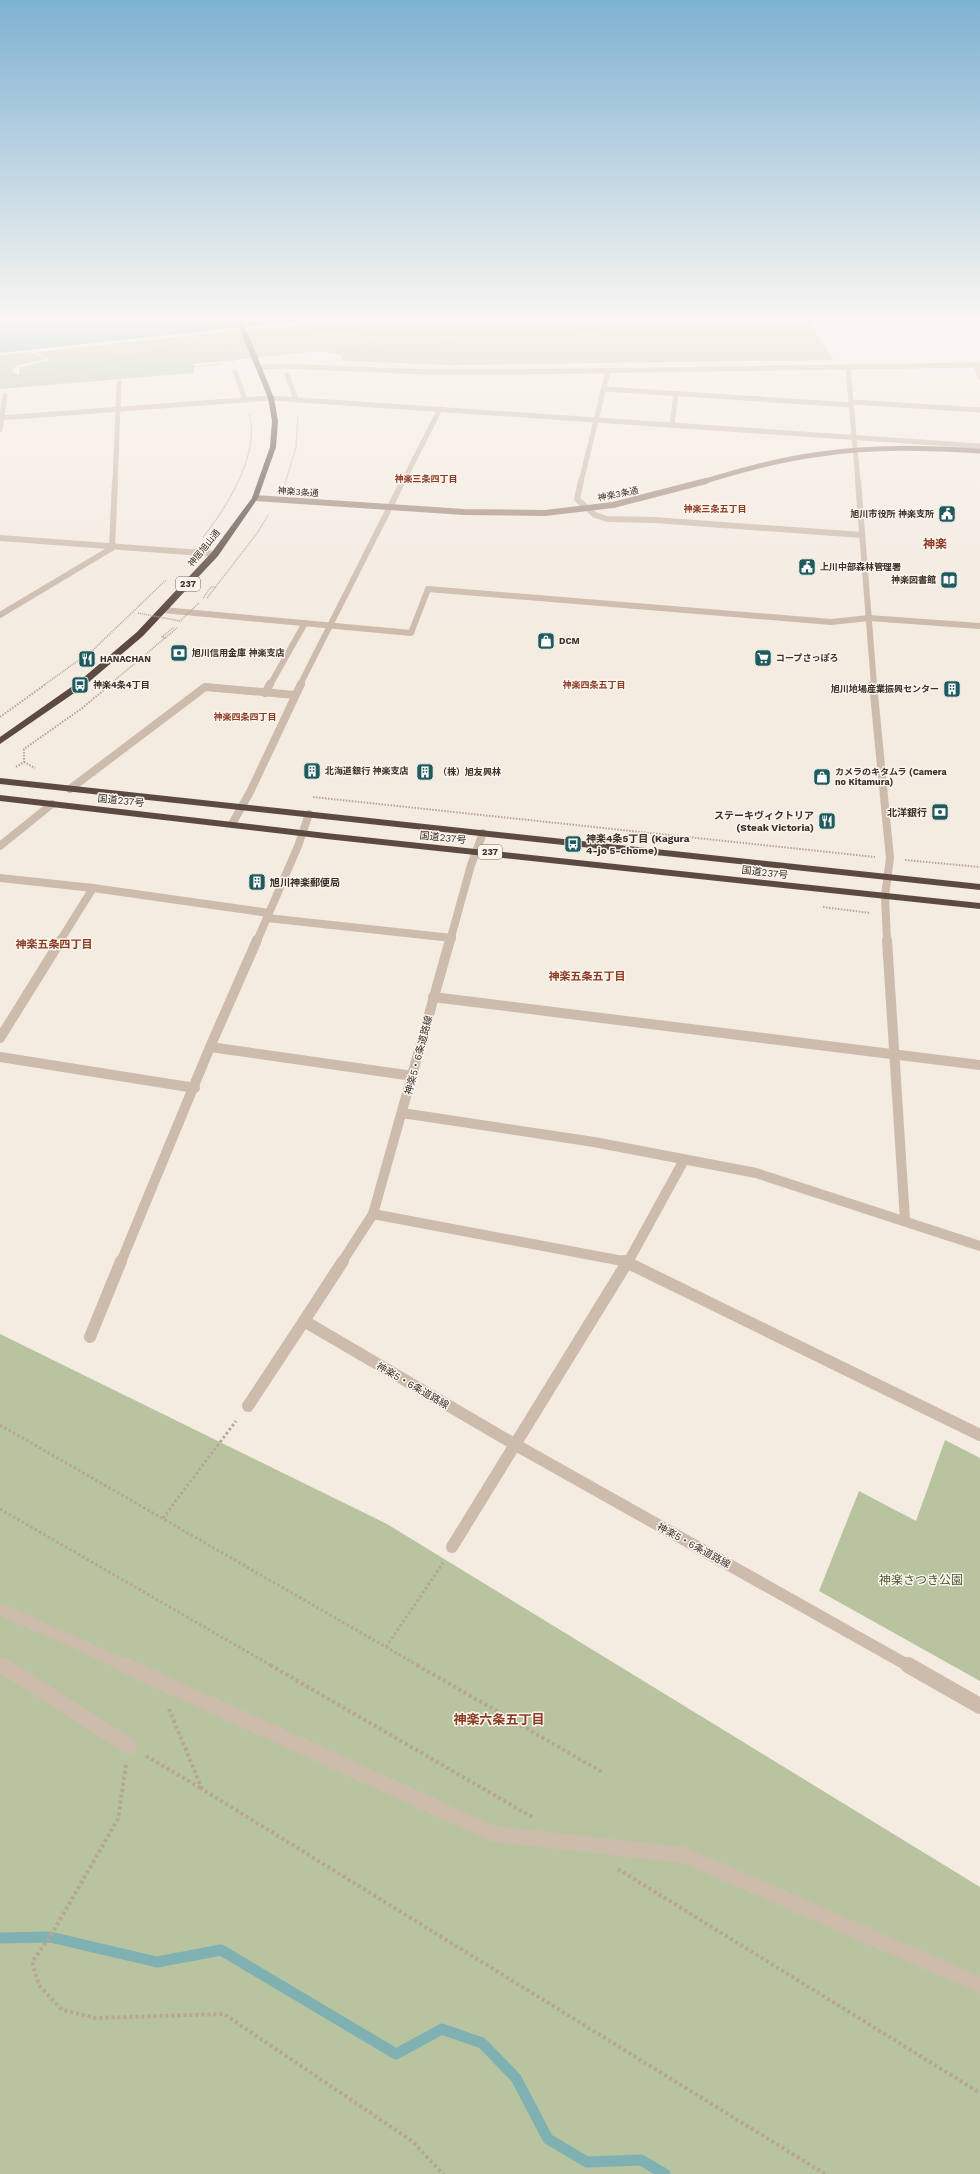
<svg xmlns="http://www.w3.org/2000/svg" width="980" height="2174" viewBox="0 0 980 2174" font-family="'Work Sans','Noto Sans JP',sans-serif">
<style>
.green{fill:#b8c4a0}
.water{fill:#7fb0b2}
.lines{fill:none;stroke-linecap:round;stroke-linejoin:round}
.stream{stroke:#7fb0b2;stroke-width:11}
.path-far3{stroke:#b9a596;stroke-width:1.5;stroke-dasharray:1 1;stroke-linecap:butt}
.path-far2{stroke:#b9a596;stroke-width:2;stroke-dasharray:1.5 1.5;stroke-linecap:butt}
.path-far1{stroke:#b9a596;stroke-width:3;stroke-dasharray:2.5 2.5;stroke-linecap:butt}
.path{stroke:#b9a596;stroke-width:4;stroke-dasharray:3 3;stroke-linecap:butt}
.lane-far3{stroke:#cdbbac;stroke-width:6}
.lane-far2{stroke:#cdbbac;stroke-width:8}
.lane-far1{stroke:#cdbbac;stroke-width:12}
.lane{stroke:#cdbbac;stroke-width:16}
.street-far5{stroke:#cdbbac;stroke-width:5}
.street-far4{stroke:#cdbbac;stroke-width:6}
.street-far3{stroke:#cdbbac;stroke-width:8}
.street-far2{stroke:#cdbbac;stroke-width:10}
.street-far1{stroke:#cdbbac;stroke-width:12}
.street{stroke:#cdbbac;stroke-width:16}
.secondary-far1{stroke:#a18a7d;stroke-width:5}
.secondary{stroke:#a18a7d;stroke-width:6}
.highway{fill:#5c4a42;fill-rule:evenodd}
.path-bridge{stroke:#b9a596;stroke-width:1.5;stroke-dasharray:1 1;stroke-linecap:butt}
.highway-bridge{stroke:#5c4a42;stroke-width:6}
.labels{text-anchor:middle;stroke-width:3;stroke-linejoin:round;paint-order:stroke}
.far-neighbourhood-label{font-size:9px;font-weight:bold;fill:#8c3b22;stroke:#fbf5ee}
.far-street-label{font-size:9px;fill:#3b302b;stroke:#fbf5ee}
.far-poi-label{font-size:9px;font-weight:bold;fill:#3b302b;stroke:#fbf5ee;text-anchor:start}
.shield{fill:#fbf5ee;stroke:#756b66;stroke-width:1}
.shield-label{font-size:9px;font-weight:bold;fill:#3b302b}
.street-label{font-size:10px;fill:#3b302b;stroke:#fbf5ee}
.poi-label{font-size:10px;font-weight:bold;fill:#3b302b;stroke:#fbf5ee;text-anchor:end}
.neighbourhood-label{font-size:11px;font-weight:bold;fill:#8c3b22;stroke:#fbf5ee}
.far-district-label{font-size:12px;font-weight:bold;fill:#8c3b22;stroke:#fbf5ee}
.near-park-label{font-size:12px;fill:#4a5a2e;stroke:#fbf5ee}
.near-neighbourhood-label{font-size:13px;font-weight:bold;fill:#8c3b22;stroke:#fbf5ee}
</style>
<rect width="100%" height="100%" fill="#f4ebe1"/>
<g class="green">
<path d="M357,320h452l24,40 -381,5 -110,-4 -1,-6 -20,-4 -127,13v9l-194,16v-34l28,-3 15,5 1,3 -26,5 -7,5 6,5h2v-6c5,-4 22,-6 30,-9l-14,-8 178,-19z"/>
<polygon points="0,1334 387,1524 980,1887 980,2174 0,2174"/>
<polygon points="945,1440 980,1458 980,1681 819,1591 859,1491 916,1521"/>
</g>
<polygon class="water" points="0,320 311,320 0,353"/>
<g class="lines">
<polyline class="stream" points="0,1938 50,1937 157,1962 221,1950 396,2054 442,2029 482,2043 516,2078 548,2139 587,2162 641,2160 665,2174"/>
<g class="path-far3">
<polyline points="261,334 362,330 451,320"/>
<polyline points="340,352 386,339 484,320"/>
<polyline points="355,352 688,320"/>
<polyline points="130,373 222,364"/>
<polyline points="0,377 83,368 200,342 230,338"/>
<polyline points="16,385 107,376"/>
<polyline points="285,484 296,447 298,416"/>
<path d="M203,537c23,-28 58,-85 46,-122"/>
<polyline points="203,598 211,587 216,587"/>
<polyline points="207,598 258,532 268,515"/>
<polyline points="166,638 162,637 174,627"/>
<polyline points="44,685 93,650 166,580"/>
<polyline points="109,685 177,628"/>
</g>
<g class="path-far2">
<polyline points="0,717 46,684"/>
<polyline points="24,762 35,768"/>
<polyline points="16,767 24,762 24,749 81,709 111,684"/>
<polyline points="313,797 875,857"/>
<polyline points="905,860 980,867"/>
<polyline points="823,907 870,913"/>
</g>
<g class="path-far1">
<polyline points="0,1425 419,1666"/>
<polyline points="0,1509 272,1666"/>
<polyline points="163,1518 236,1421"/>
<polyline points="386,1647 443,1563"/>
</g>
<g class="path">
<polyline points="270,1665 532,1817"/>
<polyline points="417,1665 602,1772"/>
<polyline points="169,1709 202,1789 825,2174"/>
<polyline points="146,1756 202,1789"/>
<polyline points="126,1765 118,1819 50,1937 32,1962 39,1985 62,2010 96,2018 224,2014 412,2141 443,2174"/>
<polyline points="618,1869 980,2093"/>
</g>
<polyline class="lane-far3" points="270,685 305,623"/>
<g class="lane-far2">
<polyline points="265,693 270,684"/>
<polyline points="70,789 205,687 295,695"/>
<polyline points="267,918 452,938"/>
</g>
<g class="lane-far1">
<polyline points="0,1609 126,1666"/>
<polyline points="0,1664 4,1666"/>
</g>
<g class="lane">
<polyline points="2,1665 129,1746"/>
<polyline points="124,1665 494,1834 684,1855 980,1985"/>
</g>
<g class="street-far5">
<polyline points="976,365 980,377"/>
<polyline points="260,367 282,366 427,372 503,372 980,365"/>
<polyline points="848,367 858,482"/>
<polyline points="235,371 245,400"/>
<polyline points="287,375 296,399"/>
<polyline points="604,389 852,405"/>
<polyline points="852,402 980,410"/>
<polyline points="0,418 271,398 980,446"/>
<polyline points="672,425 676,394"/>
<polyline points="0,430 5,395"/>
<polyline points="115,482 119,383"/>
<polyline points="403,482 440,409"/>
<polyline points="581,482 608,371"/>
</g>
<g class="street-far4">
<polyline points="581,481 577,499 595,515 607,519 654,520 862,535"/>
<polyline points="858,481 874,685"/>
<polyline points="0,538 215,554"/>
<polyline points="163,610 411,633 428,589 831,622 869,618 980,626"/>
<polyline points="0,615 112,548 115,481"/>
<polyline points="300,685 403,481"/>
</g>
<g class="street-far3">
<polyline points="873,684 890,858 885,896 887,941"/>
<polyline points="232,824 250,792 301,684"/>
<polyline points="0,846 52,804"/>
<polyline points="0,878 93,888 269,913"/>
<polyline points="60,941 93,888"/>
<polyline points="257,941 298,846 309,814"/>
<polyline points="450,941 471,865 483,833"/>
</g>
<g class="street-far2">
<polyline points="887,940 905,1220"/>
<polyline points="433,997 980,1065"/>
<polyline points="0,1038 61,940"/>
<polyline points="210,1047 413,1076"/>
<polyline points="0,1057 195,1088"/>
<polyline points="402,1113 594,1142 756,1173 980,1246"/>
<polyline points="373,1214 628,1262"/>
<polyline points="121,1262 210,1047 257,940"/>
<polyline points="342,1262 373,1214 450,940"/>
<polyline points="628,1262 684,1160"/>
</g>
<g class="street-far1">
<polyline points="343,1261 304,1321 514,1444 909,1666"/>
<polyline points="624,1261 980,1435"/>
<polyline points="90,1337 121,1261"/>
<polyline points="248,1406 304,1321"/>
<polyline points="452,1547 628,1261"/>
</g>
<polyline class="street" points="908,1665 980,1706"/>
<path class="secondary-far1" d="M702,482c40,-12 79,-23 119,-28 53,-8 106,-6 159,-3"/>
<polyline class="secondary" points="255,498 464,512 545,513 613,505 706,481"/>
<g class="highway">
<polygon points="256,359 259,361 274,398 278,421 276,447 258,498 218,556 143,636 83,687 0,744 0,737 77,683 137,632 212,552 252,498 270,447 272,421 268,398 253,361"/>
<polygon points="0,778 980,884 980,890 0,784"/>
<polygon points="0,795 326,833 980,903 980,909 326,839 0,801"/>
</g>
<g class="path-bridge">
<polyline points="219,320 234,363"/>
<polyline points="138,613 180,621 199,603"/>
</g>
<polyline class="highway-bridge" points="239,320 256,361"/>
</g>
<linearGradient id="sky" x2="0" y2="1"><stop stop-color="#7eb2d2"/><stop offset="0.51" stop-color="#faf6f2"/><stop offset="1" stop-color="#faf6f2" stop-opacity="0"/></linearGradient>
<rect width="980" height="624" fill="url(#sky)"/>
<defs>
<symbol id="civic-square" viewBox="-11 -11 22 22"><rect x="-9" y="-9" width="18" height="18" rx="4" fill="#1f5a5e" stroke="#fbf5ee"/><path d="M-.6-6.5H3V-4.5H.6V-3L4-1V1h2V6H-6V1h2V-1L-.6-3ZM-1.2 2.5V6h2.4V2.5Z" fill="#fff"/></symbol>
<symbol id="library-square" viewBox="-11 -11 22 22"><rect x="-9" y="-9" width="18" height="18" rx="4" fill="#1f5a5e" stroke="#fbf5ee"/><path d="M-6-4Q-3-5.5-.7-3.5V5Q-3 3-6 4ZM6-4Q3-5.5 .7-3.5V5Q3 3 6 4Z" fill="#fff"/></symbol>
<symbol id="shop-square" viewBox="-11 -11 22 22"><rect x="-9" y="-9" width="18" height="18" rx="4" fill="#1f5a5e" stroke="#fbf5ee"/><path d="M-5-2.5h2.3a2.7 3.5 0 0 1 5.4 0H5L5.5 6h-11ZM-1.5-2.5h3a1.5 2.3 0 0 0-3 0Z" fill="#fff"/></symbol>
<symbol id="bank-square" viewBox="-11 -11 22 22"><rect x="-9" y="-9" width="18" height="18" rx="4" fill="#1f5a5e" stroke="#fbf5ee"/><path d="M-6-4H6V4H-6ZM0-2.3a2.3 2.3 0 1 0 0 4.6a2.3 2.3 0 1 0 0-4.6Z" fill="#fff"/></symbol>
<symbol id="supermarket-square" viewBox="-11 -11 22 22"><rect x="-9" y="-9" width="18" height="18" rx="4" fill="#1f5a5e" stroke="#fbf5ee"/><path d="M-6-5.5h2.5l.6 2H6L4.5 2H-2.5L-4.4-4H-6ZM-1.5 3.2a1.3 1.3 0 1 0 .1 0ZM3 3.2a1.3 1.3 0 1 0 .1 0Z" fill="#fff"/></symbol>
<symbol id="restaurant-square" viewBox="-11 -11 22 22"><rect x="-9" y="-9" width="18" height="18" rx="4" fill="#1f5a5e" stroke="#fbf5ee"/><path d="M-5-6h1v4h1v-4h1v4h1v-4h1v5L-1.5 .5V6h-2V.5L-5-1ZM5-6V6H3V1.5H1.5Q1.5-4 5-6Z" fill="#fff"/></symbol>
<symbol id="bus-square" viewBox="-11 -11 22 22"><rect x="-9" y="-9" width="18" height="18" rx="4" fill="#1f5a5e" stroke="#fbf5ee"/><path d="M-5-6H5V4H4V6H2V4H-2V6H-4V4H-5ZM-3.5-4V0h7V-4ZM-3.5 1.2v1.5H-2V1.2ZM2 1.2v1.5H3.5V1.2Z" fill="#fff"/></symbol>
<symbol id="building-square" viewBox="-11 -11 22 22"><rect x="-9" y="-9" width="18" height="18" rx="4" fill="#1f5a5e" stroke="#fbf5ee"/><path d="M-4-6H4V6H1V3H-1V6H-4ZM-2.5-4.3h1.7v1.8h-1.7ZM.8-4.3h1.7v1.8H.8ZM-2.5-1h1.7V.8h-1.7ZM.8-1h1.7V.8H.8Z" fill="#fff"/></symbol>
</defs>
<g fill-rule="evenodd">
<use href="#civic-square" x="937" y="504" width="20" height="20"/>
<use href="#civic-square" x="797" y="557" width="20" height="20"/>
<use href="#library-square" x="939" y="570" width="20" height="20"/>
<use href="#shop-square" x="536" y="631" width="20" height="20"/>
<use href="#bank-square" x="169" y="643" width="20" height="20"/>
<use href="#supermarket-square" x="753" y="648" width="20" height="20"/>
<use href="#restaurant-square" x="77" y="649" width="20" height="20"/>
<use href="#bus-square" x="70" y="675" width="20" height="20"/>
<use href="#building-square" x="942" y="679" width="20" height="20"/>
<use href="#building-square" x="302" y="761" width="20" height="20"/>
<use href="#building-square" x="415" y="762" width="20" height="20"/>
<use href="#shop-square" x="812" y="767" width="20" height="20"/>
<use href="#bank-square" x="930" y="802" width="20" height="20"/>
<use href="#restaurant-square" x="817" y="811" width="20" height="20"/>
<use href="#bus-square" x="563" y="834" width="20" height="20"/>
<use href="#building-square" x="247" y="872" width="20" height="20"/>
</g>
<g class="labels">
<g class="far-neighbourhood-label">
<text x="426" y="482">神楽三条四丁目</text>
<text x="715" y="512">神楽三条五丁目</text>
<text x="594" y="688">神楽四条五丁目</text>
<text x="245" y="720">神楽四条四丁目</text>
</g>
<g class="far-street-label">
<text transform="translate(298 492) rotate(4)" y="3">神楽3条通</text>
<text transform="translate(618 494) rotate(-11)" y="3">神楽3条通</text>
<text transform="translate(204 548) rotate(-51)" y="3">神居旭山通</text>
</g>
<g class="far-poi-label">
<text x="934" y="517" text-anchor="end">旭川市役所 神楽支所</text>
<text x="820" y="570">上川中部森林管理署</text>
<text x="936" y="583" text-anchor="end">神楽図書館</text>
<text x="559" y="644">DCM</text>
<text x="192" y="656">旭川信用金庫 神楽支店</text>
<text x="776" y="661">コープさっぽろ</text>
<text x="100" y="662">HANACHAN</text>
<text x="93" y="688">神楽4条4丁目</text>
<text x="939" y="692" text-anchor="end">旭川地場産業振興センター</text>
<text x="325" y="774">北海道銀行 神楽支店</text>
<text x="438" y="775">（株）旭友興林</text>
<text x="835" y="775">カメラのキタムラ (Camera<tspan x="835" dy="10">no Kitamura)</tspan></text>
</g>
<g class="shield">
<rect x="176" y="577" width="24" height="14" rx="3"/>
<rect x="478" y="845" width="24" height="14" rx="3"/>
</g>
<g class="shield-label">
<text x="188" y="587">237</text>
<text x="490" y="855">237</text>
</g>
<g class="street-label">
<text transform="translate(121 800) rotate(6)" y="4">国道237号</text>
<text transform="translate(443 837) rotate(6)" y="4">国道237号</text>
<text transform="translate(765 872) rotate(7)" y="4">国道237号</text>
<text transform="translate(418 1055) rotate(-75)" y="4">神楽5・6条道路線</text>
<text transform="translate(413 1385) rotate(30)" y="4">神楽5・6条道路線</text>
<text transform="translate(694 1545) rotate(29)" y="4">神楽5・6条道路線</text>
</g>
<g class="poi-label">
<text x="927" y="816">北洋銀行</text>
<text x="814" y="819">ステーキヴィクトリア<tspan x="814" dy="12">(Steak Victoria)</tspan></text>
<text x="586" y="842" text-anchor="start">神楽4条5丁目 (Kagura<tspan x="586" dy="12">4-jo 5-chome)</tspan></text>
<text x="270" y="886" text-anchor="start">旭川神楽郵便局</text>
</g>
<g class="neighbourhood-label">
<text x="54" y="948">神楽五条四丁目</text>
<text x="587" y="980">神楽五条五丁目</text>
</g>
<g class="far-district-label">
<text x="935" y="548">神楽</text>
</g>
<g class="near-park-label">
<text x="921" y="1584">神楽さつき公園</text>
</g>
<g class="near-neighbourhood-label">
<text x="499" y="1724">神楽六条五丁目</text>
</g>
</g>
</svg>
